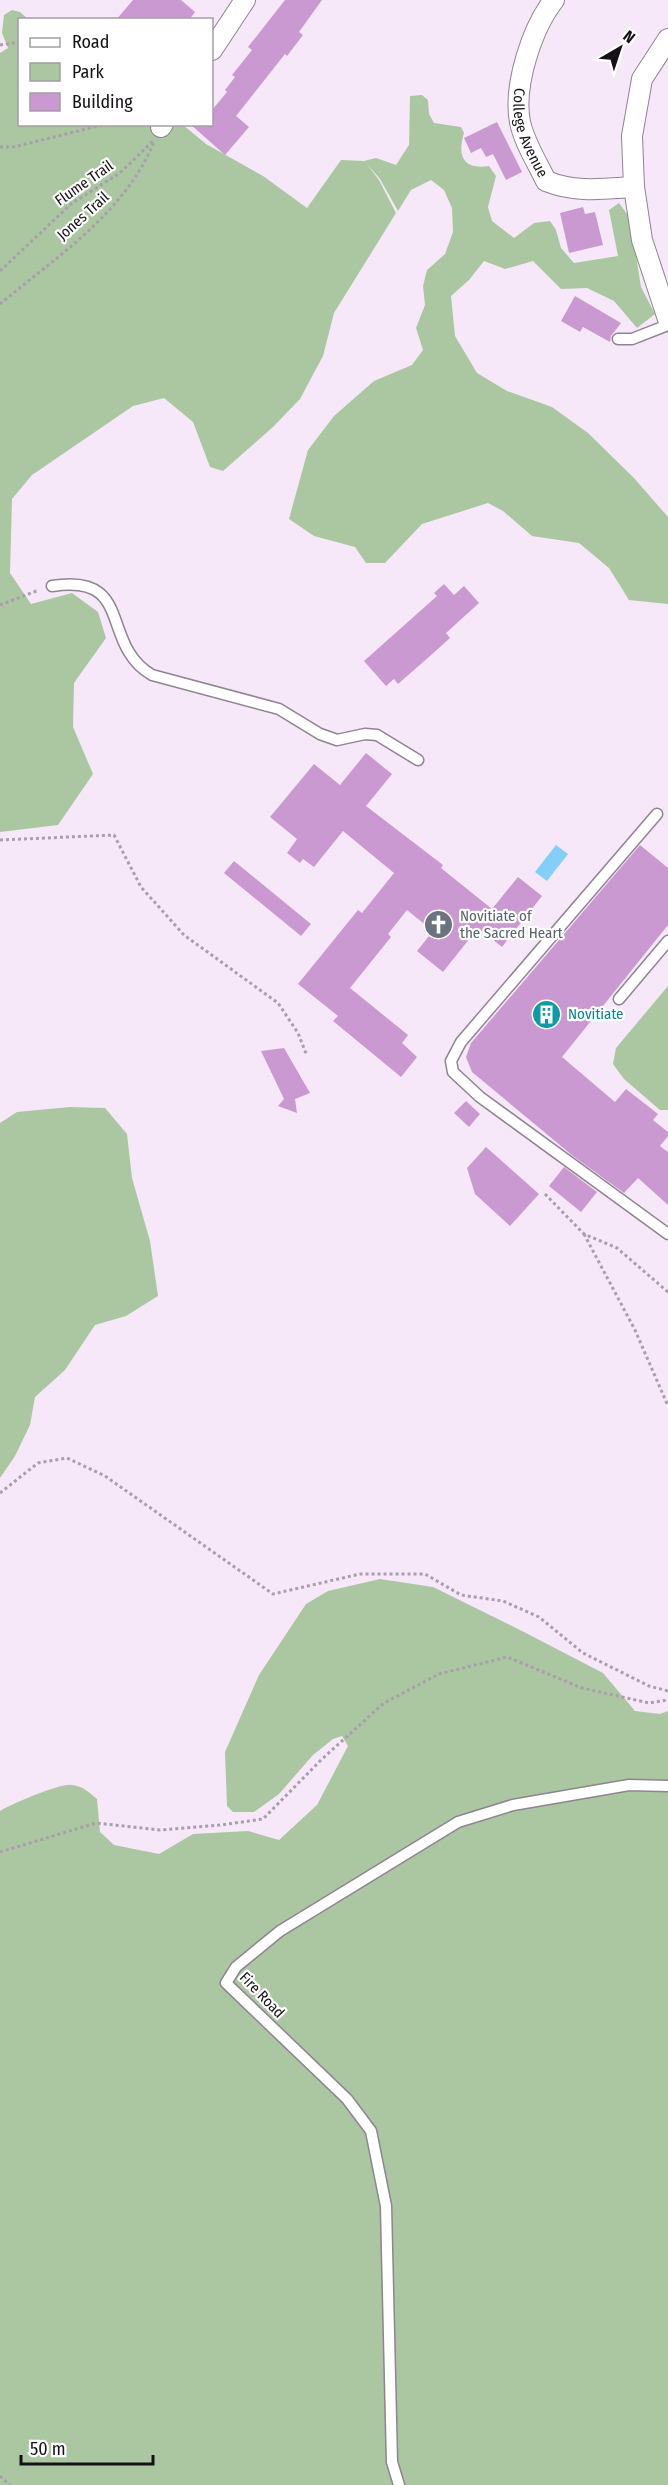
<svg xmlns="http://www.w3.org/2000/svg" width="668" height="2485" viewBox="0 0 668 2485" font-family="'Fira Sans Condensed',sans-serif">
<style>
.green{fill:#aac7a2}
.water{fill:#82cff9}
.building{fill:#cb99d1}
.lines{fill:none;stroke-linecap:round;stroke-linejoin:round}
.service-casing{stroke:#908392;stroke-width:13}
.minor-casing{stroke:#908392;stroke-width:22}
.path{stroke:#a99eaa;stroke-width:3;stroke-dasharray:3 3;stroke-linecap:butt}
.service{stroke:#fff;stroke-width:10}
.minor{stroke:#fff;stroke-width:20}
.labels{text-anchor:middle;stroke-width:4.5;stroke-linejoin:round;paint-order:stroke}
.street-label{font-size:15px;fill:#151016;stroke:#fff}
.worship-label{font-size:15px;fill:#5b616d;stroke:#fff;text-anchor:start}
.culture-label{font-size:15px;fill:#0d838f;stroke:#fff;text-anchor:start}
</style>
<rect width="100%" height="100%" fill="#f6e8f8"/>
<g class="green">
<path d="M12,10l8,2 8,7 -8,1v104l163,1 23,19 57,32 44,32 34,-48 23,1 12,-3 20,7 13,-20 1,-49 12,-1 6,5 1,14 5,9 27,4 3,6c-7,23 -1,37 25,33l7,10 -8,31 4,14 22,17 20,-15 16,-2 6,9 5,18 13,15 44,-7 -9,-46 10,-7 11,15 11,69 14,27 -18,14 -23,-27 -27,-13 -26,1 -28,-28 -28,8 -21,-8 -15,19 -18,16 4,40 22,37 30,18 45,16 36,26 46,45 34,39v87l-39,-4 -20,-32 -30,-25 -47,-7 -29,-25 -15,-8 -66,21 -37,39h-19l-11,-16 -41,-11 -25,-17 19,-69 26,-34 40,-35 38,-16 11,-15 -7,-22 9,-23 -2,-19 4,-16 18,-16 8,-22 -1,-24 -8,-18 -13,-10 -20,10 -13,21 -18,-32 -13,-15 12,16 17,33 -62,100 -11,43 -23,43 -27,28 -50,44 -13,-4 -17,-45 -29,-24 -31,8 -101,69 -20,24 -2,74 21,31 41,-11 26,19 8,26 -32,45 -1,44 20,47 -35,51 -58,7v-779l8,-5 -6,-15 2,-18z"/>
<polygon points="668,986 668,1110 660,1110 624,1079 613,1064 616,1048"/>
<polygon points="70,1107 105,1108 127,1134 132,1178 150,1241 158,1296 126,1316 95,1325 65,1370 35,1397 30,1425 15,1456 0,1478 0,1123 17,1112"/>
<path d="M380,1579l53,8 89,44 81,42 32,38 25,3 8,-3v774h-668v-674c12,-7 60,-28 72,-26 11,1 18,8 25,14l3,33 14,13 45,9 34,-20 55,-3 31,9 38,-35 31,-59 -6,-10 -9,3 -20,16 -34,39 -25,18h-21l-6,-6 -2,-54 34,-77 47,-71 22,-13z"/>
</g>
<polygon class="water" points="556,845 568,854 547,881 535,872"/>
<g class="building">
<polygon points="133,0 181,0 195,12 189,20 116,20"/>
<polygon points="285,0 322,0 299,32 303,35 287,56 285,54 236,116 249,127 225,155 190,124 212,124 212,110 227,92 225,90 235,77 232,75 252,50 248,47"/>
<polygon points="497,122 522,172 506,180 493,154 486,157 481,148 471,153 464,138"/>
<polygon points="583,207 585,214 595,212 603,245 569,253 560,213"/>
<polygon points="575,296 621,323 611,336 610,342 583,327 580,332 561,321"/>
<polygon points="444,584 454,595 464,586 479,603 446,633 450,638 430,656 398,684 394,679 386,686 364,661 437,596 434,593"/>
<polygon points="366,753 392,774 366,806 443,865 441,868 492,909 518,877 542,896 502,947 478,928 443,972 417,951 433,931 407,910 388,934 391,937 350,988 408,1035 402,1043 417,1057 401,1077 333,1021 338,1016 298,984 358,910 362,913 394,873 343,831 314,867 303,859 300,863 287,853 297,839 270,817 314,764 340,785"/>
<polygon points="640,845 668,868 668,925 562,1057 615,1102 626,1089 658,1114 653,1120 668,1132 668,1136 660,1146 668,1152 668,1205 638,1178 624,1193 573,1156 472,1072 466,1057 471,1043"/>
<polygon points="234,861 311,924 301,936 224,873"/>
<polygon points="284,1048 310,1093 295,1099 297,1113 278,1106 284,1099 261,1051"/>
<polygon points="466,1101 480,1114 469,1127 454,1113"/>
<polygon points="486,1147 539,1194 510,1226 475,1194 467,1168"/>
<polygon points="564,1167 597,1192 581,1212 549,1186"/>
</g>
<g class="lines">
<defs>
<g id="service">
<polyline points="618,339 632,339 668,325"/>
<path d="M52,586c83,-13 47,58 100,89l127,34 41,25 17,6 28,-6 12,1 41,25"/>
<polyline points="657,814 461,1042 451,1061 453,1072 480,1097 668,1234"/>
<polyline points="619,999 668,941"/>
<polyline points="399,2485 392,2462 386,2206 371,2131 347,2099 226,1983 236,1967 280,1931 458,1822 513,1805 629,1785 668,1786"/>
</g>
<g id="minor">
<path id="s1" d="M554,0c-22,28 -41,86 -34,122 4,20 17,40 26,59 30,12 56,8 88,6"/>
<polyline points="668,39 642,79 632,136 634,187 642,240 668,319"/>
<polyline points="212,50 245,0"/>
<polyline points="161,127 163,124"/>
</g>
</defs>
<use href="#service" class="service-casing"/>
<use href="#minor" class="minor-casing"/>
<g class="path">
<polyline points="0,45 20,42"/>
<polyline points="0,147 14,147 106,124"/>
<polyline points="0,271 71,204 120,173 153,141"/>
<path d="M0,304c56,-47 125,-91 154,-162"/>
<polyline points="0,605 39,590"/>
<polyline points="0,840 114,835 141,887 184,935 278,1003 298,1033 307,1056"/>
<polyline points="545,1194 584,1234 617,1248 668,1292"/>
<polyline points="584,1234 635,1330 668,1406"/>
<polyline points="0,1493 38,1463 67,1458 105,1476 273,1594 360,1574 425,1574 461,1595 503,1601 539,1617 583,1653 649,1686 668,1691"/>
<polyline points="0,1852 96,1823 160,1830 221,1825 263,1819 321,1760 384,1703 439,1674 507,1657 582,1688 649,1703 668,1700"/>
<polyline points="0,2476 10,2485"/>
</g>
<use href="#service" class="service"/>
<use href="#minor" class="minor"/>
</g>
<defs>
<symbol id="church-disc" viewBox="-11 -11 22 22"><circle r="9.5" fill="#6b7280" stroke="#fff"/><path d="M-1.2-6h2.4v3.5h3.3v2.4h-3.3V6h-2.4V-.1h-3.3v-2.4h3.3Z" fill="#fff"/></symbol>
<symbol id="building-disc" viewBox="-11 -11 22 22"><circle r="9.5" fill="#0f9aa8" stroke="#fff"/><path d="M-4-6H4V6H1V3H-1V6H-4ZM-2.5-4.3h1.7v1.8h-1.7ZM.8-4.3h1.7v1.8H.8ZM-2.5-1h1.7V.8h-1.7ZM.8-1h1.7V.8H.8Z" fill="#fff"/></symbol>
</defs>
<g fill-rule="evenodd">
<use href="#church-disc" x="422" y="908" width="33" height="33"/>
<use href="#building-disc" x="530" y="998" width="33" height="33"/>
</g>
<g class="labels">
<g class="street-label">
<text dy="5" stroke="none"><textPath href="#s1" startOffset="142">College Avenue</textPath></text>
<text transform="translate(84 183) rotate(-35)" y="5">Flume Trail</text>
<text transform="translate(83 216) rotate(-42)" y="5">Jones Trail</text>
<text transform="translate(262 1995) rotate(46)" y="5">Fire Road</text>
</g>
<g class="worship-label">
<text x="460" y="921">Novitiate of<tspan x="460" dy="17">the Sacred Heart</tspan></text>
</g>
<g class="culture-label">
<text x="568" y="1019">Novitiate</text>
</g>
</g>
<rect x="18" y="18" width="195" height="108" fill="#ffffff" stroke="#a19fa2" stroke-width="1.5"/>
<rect x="30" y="38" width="30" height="9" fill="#ffffff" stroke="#a19fa2" stroke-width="1.5"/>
<text x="72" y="48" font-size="18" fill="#151016">Road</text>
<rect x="30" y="63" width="30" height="18" fill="#aac7a2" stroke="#a19fa2" stroke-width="1.5"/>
<text x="72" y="78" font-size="18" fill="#151016">Park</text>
<rect x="30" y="93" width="30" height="18" fill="#cb99d1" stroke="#a19fa2" stroke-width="1.5"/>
<text x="72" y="108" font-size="18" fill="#151016">Building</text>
<g transform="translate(620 48) rotate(39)" stroke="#ffffff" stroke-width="4.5" paint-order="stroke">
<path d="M0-4.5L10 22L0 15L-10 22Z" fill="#151016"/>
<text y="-9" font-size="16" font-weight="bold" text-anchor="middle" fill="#151016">N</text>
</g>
<path d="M21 2455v9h132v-9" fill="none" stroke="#151016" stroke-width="3"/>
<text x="30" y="2455" font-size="18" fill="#151016" stroke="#ffffff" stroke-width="4.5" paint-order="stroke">50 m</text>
</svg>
